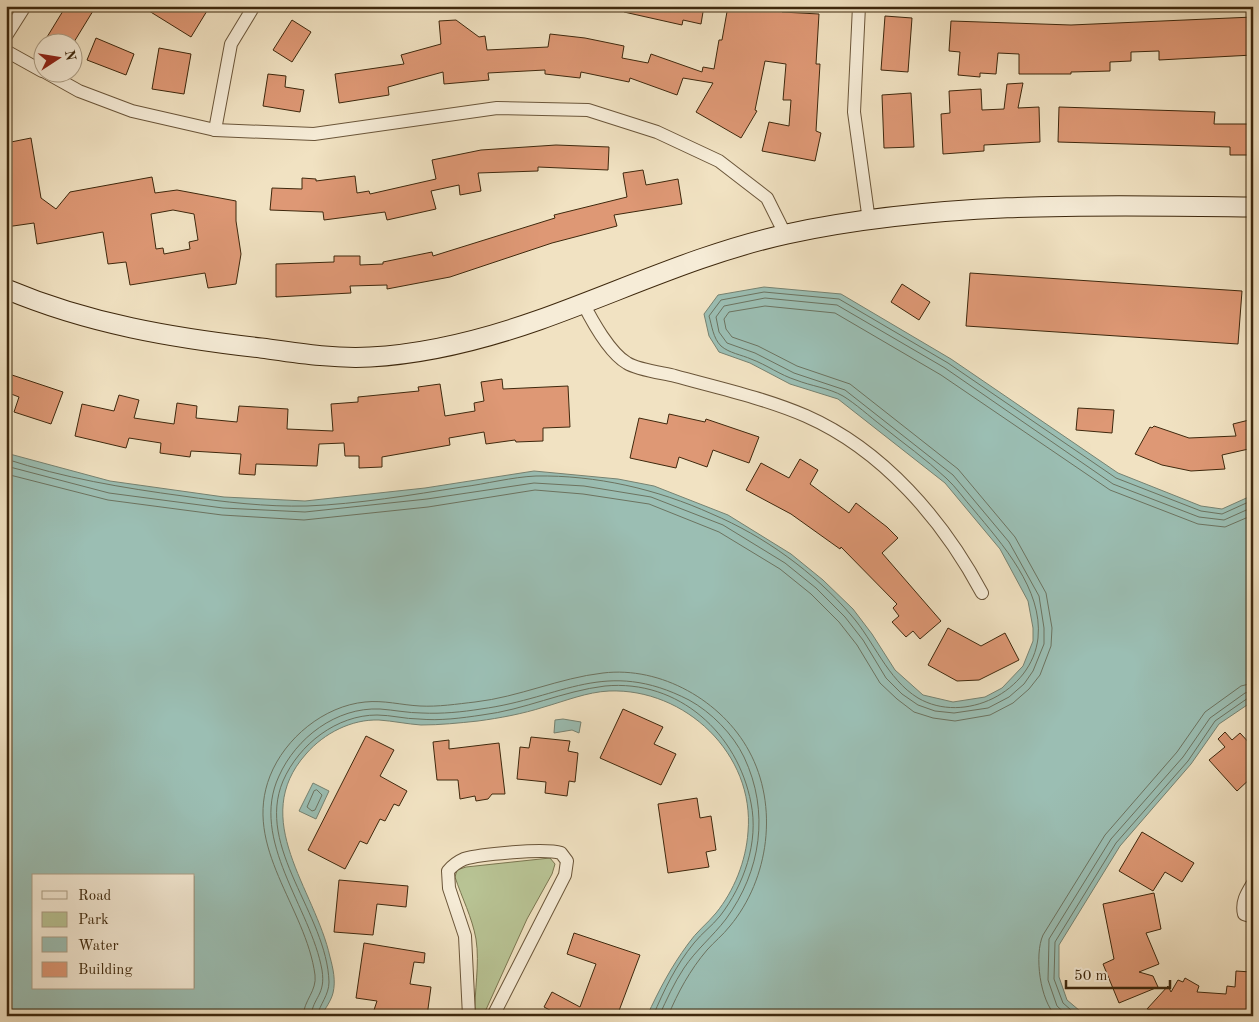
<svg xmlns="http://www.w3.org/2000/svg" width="1259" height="1022" viewBox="0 0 1259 1022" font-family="'Old Standard TT',serif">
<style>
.green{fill:#b8c394;stroke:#7b7650}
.water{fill:#9bbeb3;stroke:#768271;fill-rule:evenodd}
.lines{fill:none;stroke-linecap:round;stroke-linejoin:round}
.shore{stroke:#6c7360;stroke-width:1}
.building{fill:#de9875;stroke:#3e280d;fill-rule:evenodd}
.street-casing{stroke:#6b563a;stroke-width:14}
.secondary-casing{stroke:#3e280d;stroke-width:21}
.street{stroke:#f6ecd7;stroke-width:12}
.secondary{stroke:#f6ecd7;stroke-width:19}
</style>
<rect width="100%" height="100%" fill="#f1e2c2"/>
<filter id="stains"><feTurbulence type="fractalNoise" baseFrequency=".004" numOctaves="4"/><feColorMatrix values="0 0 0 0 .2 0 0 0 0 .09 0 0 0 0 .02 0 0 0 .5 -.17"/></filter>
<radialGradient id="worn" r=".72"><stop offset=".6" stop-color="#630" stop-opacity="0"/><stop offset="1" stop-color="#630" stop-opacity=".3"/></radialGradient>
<path class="green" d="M550,858l5,6 -3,10 -25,45 -43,95 -9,2c-1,-25 5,-51 1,-77 -4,-22 -14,-41 -21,-62l2,-7 9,-3z"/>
<g class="water">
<path d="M764,287l77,7 110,65 167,114 83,33 21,3 31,-14v206l-34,23 -28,40 -71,82 -61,99v32l8,23 19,16h-439c12,-26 24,-49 41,-72 8,-12 19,-20 28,-31 18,-22 30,-52 32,-81 7,-78 -63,-144 -139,-141 -22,1 -44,10 -65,16 -22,7 -44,11 -66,14 -19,2 -38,4 -57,4 -14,-1 -28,-4 -42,-5 -27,-1 -55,13 -73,34 -58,65 9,135 24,203 3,11 6,24 3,36 -2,8 -8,16 -12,23h-315v-563l104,28 114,16 81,4 120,-13 109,-17 84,8 36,7 74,29 63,39 32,26 30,29 19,25 23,36 28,25 30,7 32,-5 17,-9 21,-22 10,-25v-13l-5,-27 -28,-52 -55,-66 -107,-84 -48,-15 -40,-21 -31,-11 -10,-16 -5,-22 14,-19zM34,876h160v112h-160z"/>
<polygon points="563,719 581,722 579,733 572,730 554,733 555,720"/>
<polygon points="313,783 329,791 316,819 299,811"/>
</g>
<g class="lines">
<g class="shore">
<path d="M6,459c58,19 117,29 177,37 41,6 83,11 124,10 51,-2 104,-11 155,-19 24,-3 50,-10 74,-11 60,-1 121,13 176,38 52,22 102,58 139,101 23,26 36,64 67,83 46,27 114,-6 120,-60 5,-49 -36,-94 -65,-129 -9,-10 -17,-22 -27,-31 -20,-19 -43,-35 -64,-52 -13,-10 -26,-22 -39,-30 -14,-8 -32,-10 -47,-16 -16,-5 -29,-15 -45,-21 -9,-4 -22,-6 -30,-13 -8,-8 -9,-20 -12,-30l12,-16 43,-8 75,7 109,64 168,115 85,33 21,3 31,-14"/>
<polyline points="6,466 109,493 223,508 305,512 427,499 534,483 584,486 651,497 723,525 785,563 816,588 845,617 863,640 886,678 902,694 918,705 935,711 954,713 988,708 1009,697 1024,684 1033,671 1044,644 1044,628 1039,596 1009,542 953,475 845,390 794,373 755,353 727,343 719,332 716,317 724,306 765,298 837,305 945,368 1113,484 1199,517 1224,520 1253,507"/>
<polyline points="6,474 108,500 222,515 304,520 428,507 535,490 583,494 649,504 719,532 780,569 811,594 839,622 857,645 880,683 897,699 914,712 933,718 955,721 990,715 1013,703 1029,689 1040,675 1051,646 1052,628 1046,593 1015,537 958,469 850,384 797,366 758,346 732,337 726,329 724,319 729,312 765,306 835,313 941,375 1110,490 1198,524 1225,527 1253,515"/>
<polygon points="317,790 322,795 315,810 312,811 307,807 314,791"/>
<path d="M303,1016c1,-16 14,-25 12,-41 -9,-68 -73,-128 -45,-199 15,-38 54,-70 95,-74 19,-2 36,3 55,4 18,1 37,-2 55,-4 44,-5 84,-24 128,-29 58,-7 119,28 146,78 30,55 20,128 -19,175 -7,9 -16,16 -23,24 -17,20 -29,42 -39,66"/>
<path d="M311,1016c2,-19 15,-21 11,-46 -11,-62 -73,-130 -43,-194 17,-38 57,-69 101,-67 14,1 28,4 42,4 20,1 40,-1 59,-4 82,-11 124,-52 208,-9 22,12 44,34 55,57 26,55 17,114 -18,162 -13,17 -30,31 -42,49 -10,15 -17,31 -25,48"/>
<path d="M317,1016c3,-12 12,-21 12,-34 -2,-68 -74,-134 -46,-201 16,-37 54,-66 94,-66 14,0 28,4 42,4 21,2 43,-1 63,-4 42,-5 81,-24 123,-29 74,-7 133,48 146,117 8,39 -7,82 -31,113 -8,10 -18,17 -26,27 -18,22 -30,47 -41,73"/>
<path d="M1056,1016c-16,-15 -22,-61 -13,-81l62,-100 72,-83 28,-40 36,-26 12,-3"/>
<polyline points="1068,1016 1057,1006 1048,980 1049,939 1111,839 1183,757 1210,718 1245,693 1253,691"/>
<polyline points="1078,1016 1063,1003 1054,979 1055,942 1116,843 1188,761 1215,721 1248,698 1253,697"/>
</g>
</g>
<g class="building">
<polygon points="66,6 96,6 74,42 44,42"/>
<polygon points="141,6 210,6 191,37"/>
<polygon points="625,6 704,6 701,24 683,20 682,25 624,12"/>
<polygon points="728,6 783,6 782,12 819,14 816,64 820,64 816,131 821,133 815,161 762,151 769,122 789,126 791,100 783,100 786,64 765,61 755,110 757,111 741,138 696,112 713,83 683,78 677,95 630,78 629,82 581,72 580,78 545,74 545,70 488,73 489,80 444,84 443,72 388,87 389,95 339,103 335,74 404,64 401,55 441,44 439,21 456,20 479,37 485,36 487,50 548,47 550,34 585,38 624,46 622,58 648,63 651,54 702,72 703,67 714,69 719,40 722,40"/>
<polygon points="885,16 912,18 908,72 881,70"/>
<polygon points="1253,17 1253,55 1159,60 1159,51 1131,52 1131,61 1110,62 1110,71 1071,72 1071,74 1019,74 1019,54 998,53 996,74 980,73 980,77 958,75 960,52 949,51 951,21 1071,25"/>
<polygon points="292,20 311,32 292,62 273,50"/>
<polygon points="96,38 134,54 126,75 87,60"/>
<polygon points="159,48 191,54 184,94 152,89"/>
<polygon points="268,74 286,76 285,87 304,90 300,112 263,106"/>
<polygon points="1023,83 1018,108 1039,107 1040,142 984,145 984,151 943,154 941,114 950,113 949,91 981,89 982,110 1004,109 1007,84"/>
<polygon points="911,93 914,147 884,148 882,95"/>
<polygon points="1059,107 1215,112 1214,124 1253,124 1253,155 1230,155 1230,147 1058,142"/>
<path d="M31,138l10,60 15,11 14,-17 82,-15 3,16 22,-3 59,11v20l5,33 -5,30 -28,4 -3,-15 -75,12 -4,-23 -18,2 -5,-32 -66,12 -3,-21 -28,4v-84zM173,210l21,4 4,26 -9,2 1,7 -26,5 -1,-6 -7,1 -5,-35z"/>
<polygon points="556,145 609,147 608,170 538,167 538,171 478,173 481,191 460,195 459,185 431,191 436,209 387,220 385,212 324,220 323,212 270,210 272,188 302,189 302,178 316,179 316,181 355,176 357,193 369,191 370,194 436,179 432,160 481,150"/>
<polygon points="643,170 646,185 678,179 682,204 614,215 617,226 552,243 450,277 387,289 387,285 350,286 351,293 276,297 276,264 334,262 334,256 360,256 360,265 383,264 383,262 432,252 433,256 555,218 554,215 627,197 623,173"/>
<polygon points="970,273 1242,291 1238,344 966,326"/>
<polygon points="902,284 930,302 919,320 891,302"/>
<polygon points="6,373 63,392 51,424 14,412 19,397 6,392"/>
<polygon points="502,379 503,389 568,386 570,427 543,428 543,441 516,442 515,440 486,444 484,432 449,438 450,445 382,457 382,467 359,468 359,456 345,456 344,443 319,444 317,466 256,464 255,475 239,474 241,454 191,451 190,457 160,453 161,443 129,438 126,448 75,436 82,404 114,411 119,395 139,400 134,418 174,424 177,403 197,406 196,418 237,422 239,406 288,409 287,429 333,431 331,404 358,402 358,397 419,391 418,387 440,384 445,416 475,411 474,403 484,401 481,382"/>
<polygon points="1078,408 1114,410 1112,433 1076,430"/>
<polygon points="669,414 705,422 706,419 759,437 749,463 713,450 707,467 679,457 676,468 630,458 639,418 667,424"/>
<polygon points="1253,419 1253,448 1222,455 1225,469 1191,471 1162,465 1135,454 1150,427 1152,428 1154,426 1189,438 1236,436 1233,424"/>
<polygon points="800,459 818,470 810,484 849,513 856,503 887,527 898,538 882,553 941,621 920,639 913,631 906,637 892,622 899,616 893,608 897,604 841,547 840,549 791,514 746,490 761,463 789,478"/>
<polygon points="948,628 981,646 1005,633 1019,660 979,680 957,681 928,665"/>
<polygon points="623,709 663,727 654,744 676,754 661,785 600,758"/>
<polygon points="1225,732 1232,740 1240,733 1253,747 1253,776 1237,791 1209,760 1225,747 1218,739"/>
<polygon points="366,736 394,750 380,776 407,791 399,806 394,804 385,821 380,819 367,844 360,841 345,869 308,850"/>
<polygon points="531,737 570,741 568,751 578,753 575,782 569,781 567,796 545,793 546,782 517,779 520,747 529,748"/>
<polygon points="449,740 449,749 499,743 505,794 492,794 488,799 476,801 475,796 460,799 458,780 437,780 433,742"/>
<polygon points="697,798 700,818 711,816 716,850 706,852 709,867 668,873 658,804"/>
<polygon points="1142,832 1194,863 1182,882 1165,872 1153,891 1119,871"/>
<polygon points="339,880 408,886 406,907 377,904 373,935 334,932"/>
<polygon points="1154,893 1161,929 1146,933 1159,964 1139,972 1153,976 1158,987 1119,1003 1103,964 1114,959 1103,904"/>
<polygon points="574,933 640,955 617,1016 561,1016 544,1007 552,992 580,1007 596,964 567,954"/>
<polygon points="364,943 425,953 424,963 414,962 410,984 431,987 427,1016 372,1016 377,1001 356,998"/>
<polygon points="1236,971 1251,972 1249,1016 1173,1016 1147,1009 1168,986 1171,992 1178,980 1183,982 1185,978 1199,986 1197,992 1226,994 1227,986 1235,987"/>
</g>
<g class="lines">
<defs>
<g id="street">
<polyline points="859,6 854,112 869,221"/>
<polyline points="6,36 25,6"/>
<polyline points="6,51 42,71"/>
<polyline points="45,72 79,91 132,111 215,130 314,134 497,108 588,110 657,132 719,161 767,198 785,234"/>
<polyline points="215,130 231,44 254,6"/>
<path d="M583,303c9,18 27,50 44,60 11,7 36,10 48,13 44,12 89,22 131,40 77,34 137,104 176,177"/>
<path d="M1253,883c-6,10 -12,19 -9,31l9,3"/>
<path d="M469,1016l-4,-80 -16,-48 -1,-17c5,-6 9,-9 16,-12 16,-5 81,-11 97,-6l6,8 -2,14 -72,141"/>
</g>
<path id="secondary" d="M6,289c83,35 167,49 255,59 36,5 73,11 109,9 56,-3 115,-18 169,-37 82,-29 161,-67 248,-86 153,-33 310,-29 466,-27"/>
</defs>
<use href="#street" class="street-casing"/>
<use href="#secondary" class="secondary-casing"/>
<use href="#street" class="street"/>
<use href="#secondary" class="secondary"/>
</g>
<rect width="1259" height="1022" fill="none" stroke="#f1e2c2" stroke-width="25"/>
<rect x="8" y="8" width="1244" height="1007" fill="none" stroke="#3e280d" stroke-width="2.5"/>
<rect x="12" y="12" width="1234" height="997" fill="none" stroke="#3e280d"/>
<rect x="32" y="874" width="162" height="115" fill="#f6ecd7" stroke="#ac9e86"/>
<rect x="42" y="891" width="25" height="8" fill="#f6ecd7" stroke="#ac9e86"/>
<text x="78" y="900" font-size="15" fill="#3e280d">Road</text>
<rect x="42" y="912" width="25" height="15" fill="#b8c394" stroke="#ac9e86"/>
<text x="78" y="924" font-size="15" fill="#3e280d">Park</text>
<rect x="42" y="937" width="25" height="15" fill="#9bbeb3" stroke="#ac9e86"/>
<text x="78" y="950" font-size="15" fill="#3e280d">Water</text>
<rect x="42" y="962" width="25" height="15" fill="#de9875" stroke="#ac9e86"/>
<text x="78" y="974" font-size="15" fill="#3e280d">Building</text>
<g transform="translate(58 58) rotate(78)"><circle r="24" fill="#f6ecd7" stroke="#ac9e86"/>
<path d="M0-4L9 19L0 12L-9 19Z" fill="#8f2418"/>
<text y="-8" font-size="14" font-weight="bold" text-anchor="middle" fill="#3e280d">N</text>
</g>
<path d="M1066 980v8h104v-8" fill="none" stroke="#3e280d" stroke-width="2.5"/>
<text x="1074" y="980" font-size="15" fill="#3e280d" stroke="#f6ecd7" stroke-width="4" paint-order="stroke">50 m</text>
<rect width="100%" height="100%" filter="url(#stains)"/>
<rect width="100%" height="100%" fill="url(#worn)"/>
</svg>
